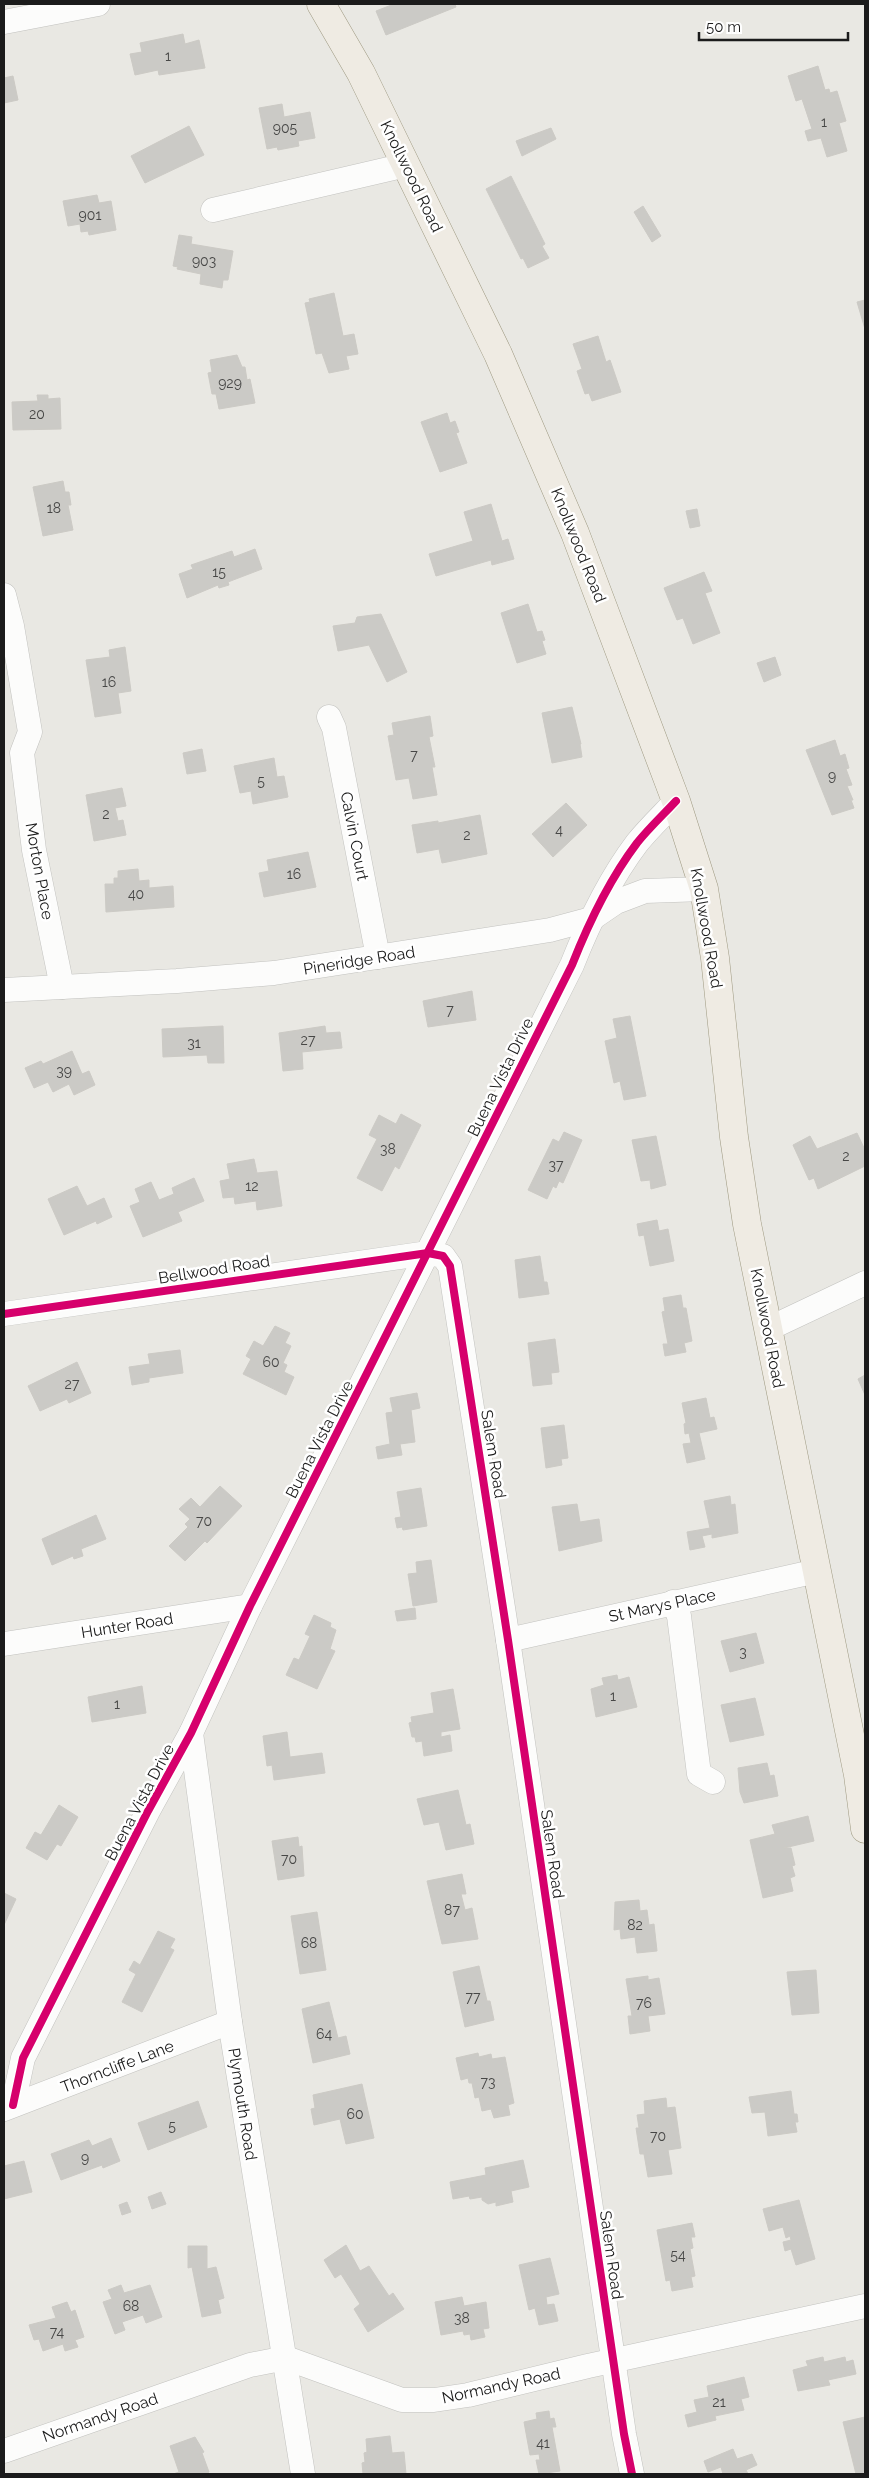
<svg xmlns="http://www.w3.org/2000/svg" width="869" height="2478" viewBox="0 0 869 2478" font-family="Raleway,sans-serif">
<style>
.building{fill:#cbcac6;stroke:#cccac5}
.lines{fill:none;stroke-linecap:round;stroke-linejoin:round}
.minor-casing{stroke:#c2c2bf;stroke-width:25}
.major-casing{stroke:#9e9981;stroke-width:29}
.minor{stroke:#fcfcfb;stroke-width:24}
.major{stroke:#efebe3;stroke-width:28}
.cycleway-casing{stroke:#fff;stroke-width:11}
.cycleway{stroke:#d6006c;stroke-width:8}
.labels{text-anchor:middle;stroke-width:5;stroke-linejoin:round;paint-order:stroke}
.number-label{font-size:14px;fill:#474746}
.street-label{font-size:16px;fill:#1b1b1b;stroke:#fff}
</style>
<rect width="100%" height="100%" fill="#e9e8e3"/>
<g class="building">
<polygon points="394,4 455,4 456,7 386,35 376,11"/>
<polygon points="183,34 185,44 199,40 205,68 159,75 158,70 135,75 130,54 142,52 140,43"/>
<polygon points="818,66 825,90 829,89 830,93 837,91 846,121 839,123 847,151 827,157 821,138 808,141 805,131 812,129 802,99 796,101 788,76"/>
<polygon points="13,76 18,100 4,103 4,78"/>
<polygon points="282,104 284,117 310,112 315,138 298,141 299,146 278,150 277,147 267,149 259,108"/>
<polygon points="189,126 204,155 145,183 131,156"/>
<polygon points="551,128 556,139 522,156 516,141"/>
<polygon points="511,176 545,244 542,246 549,258 528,268 523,258 521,259 486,189"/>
<polygon points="97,195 99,203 111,201 116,230 89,235 88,231 81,232 80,224 68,226 63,201"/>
<polygon points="643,206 661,236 652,242 634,212"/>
<polygon points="179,235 192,237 191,244 233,251 228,280 223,280 222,288 200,284 201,274 177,269 178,267 173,266"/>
<polygon points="334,293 343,336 354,334 358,354 346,356 349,369 329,373 322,353 316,354 305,303 310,302 309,299"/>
<polygon points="865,300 865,329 857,302"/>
<polygon points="598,336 606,362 610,360 621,392 592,401 589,393 585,394 577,371 582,369 573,344"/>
<polygon points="237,355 242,367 245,367 247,380 250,379 255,403 219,409 216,394 212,394 208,373 212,372 210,360"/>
<polygon points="37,395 48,395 48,399 60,398 61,429 13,430 12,402 38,401"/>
<polygon points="447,413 450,423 455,421 459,432 456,433 467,463 440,472 421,422"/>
<polygon points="63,481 65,492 69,492 71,505 68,505 73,530 43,536 33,487"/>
<polygon points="491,504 502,541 508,539 514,559 492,565 491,560 436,576 429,554 473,541 464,512"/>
<polygon points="697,509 700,526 690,528 686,511"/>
<polygon points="255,549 262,569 228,582 229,585 219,588 218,585 187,598 179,574 193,569 191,565 232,551 234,557"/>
<polygon points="704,572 712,591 705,593 720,633 693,644 683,618 677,620 664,588"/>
<polygon points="528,604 537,632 542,631 545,640 542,641 546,654 517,663 501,613"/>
<polygon points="381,614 407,672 387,682 369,645 338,651 333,626 355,623 357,617"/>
<polygon points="125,647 131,691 118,693 121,713 95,717 86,660 110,657 109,650"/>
<polygon points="775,657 781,675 764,682 757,663"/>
<polygon points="572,707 581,744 580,744 582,757 552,763 542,713"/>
<polygon points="430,716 433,736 429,737 435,767 432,767 437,795 413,799 409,778 396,780 388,736 394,735 392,723"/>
<polygon points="835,740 840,756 845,754 849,768 846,769 852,785 847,786 853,800 851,800 854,808 832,815 806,750"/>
<polygon points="202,749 206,771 187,774 183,753"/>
<polygon points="274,758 277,777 284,776 288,797 253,804 251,791 240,793 234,766"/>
<polygon points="122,788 126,806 115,808 118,821 123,820 126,835 94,841 86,795"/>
<polygon points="566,803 587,825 553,857 532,834"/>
<polygon points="480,815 487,854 442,863 439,849 417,853 412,825 438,821 438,823"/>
<polygon points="308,852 316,887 264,897 259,873 269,871 267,860"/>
<polygon points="138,869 139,881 149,880 149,888 173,886 174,907 106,912 105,884 114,884 114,878 118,878 118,871"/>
<polygon points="472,991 476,1020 428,1027 423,1001"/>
<polygon points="630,1016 646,1096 624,1100 620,1081 614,1083 605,1041 617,1038 613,1019"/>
<polygon points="223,1026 224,1063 208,1063 207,1055 163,1057 162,1029"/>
<polygon points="325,1026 326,1033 340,1032 342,1048 302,1052 303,1069 283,1071 279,1033"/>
<polygon points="72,1051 82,1074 89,1071 95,1085 74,1095 69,1084 53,1092 48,1082 34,1088 25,1068 41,1061 43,1064"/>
<polygon points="401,1114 421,1125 399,1169 395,1166 382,1191 357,1178 377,1139 369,1135 379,1115 396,1124"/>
<polygon points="564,1132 582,1140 563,1183 559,1181 556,1188 553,1186 547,1199 528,1190 553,1139 559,1142"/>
<polygon points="857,1133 865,1150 865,1166 818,1189 814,1178 809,1180 793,1145 810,1136 817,1149"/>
<polygon points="656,1136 666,1185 651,1189 650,1180 641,1181 632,1140"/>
<polygon points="254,1159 257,1173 277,1171 282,1206 257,1210 256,1201 235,1204 234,1197 223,1198 220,1181 230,1179 227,1164"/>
<polygon points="194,1178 204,1201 178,1212 182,1221 143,1237 130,1206 140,1202 135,1189 151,1182 159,1200 174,1194 172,1188"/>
<polygon points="77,1186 87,1206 104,1198 112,1217 97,1224 96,1221 64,1235 48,1199"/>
<polygon points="657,1220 659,1231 668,1229 674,1261 650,1266 644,1235 639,1236 637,1224"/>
<polygon points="540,1256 544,1282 547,1282 549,1294 519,1298 515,1260"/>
<polygon points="681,1295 683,1308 686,1308 692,1341 684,1343 686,1352 665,1356 663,1344 668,1344 662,1312 665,1311 663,1298"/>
<polygon points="275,1326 290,1333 285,1343 291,1346 283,1363 287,1365 284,1372 294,1377 286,1395 243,1374 251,1359 246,1356 254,1341 263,1346"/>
<polygon points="555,1339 559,1372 551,1373 552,1384 533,1386 528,1343"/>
<polygon points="180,1350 183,1373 149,1378 149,1382 132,1385 129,1367 150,1364 148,1354"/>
<polygon points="77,1362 91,1393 69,1403 67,1399 40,1411 28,1386"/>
<polygon points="865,1375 865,1395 858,1379"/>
<polygon points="417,1393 420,1408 411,1410 415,1442 400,1444 402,1455 378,1459 376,1447 390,1444 386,1413 393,1412 390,1398"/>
<polygon points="706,1398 710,1418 714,1417 717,1429 699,1433 705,1459 687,1463 683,1444 691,1443 689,1433 685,1434 684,1424 686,1423 682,1403"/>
<polygon points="564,1425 568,1458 561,1459 562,1465 546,1468 541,1428"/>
<polygon points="220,1486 242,1506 207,1543 205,1541 185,1561 169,1546 188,1527 185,1524 190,1519 179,1509 191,1498 200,1507"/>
<polygon points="421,1488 427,1526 403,1530 402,1527 397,1528 395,1518 401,1517 397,1492"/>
<polygon points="730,1496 731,1505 735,1504 738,1533 712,1538 712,1534 702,1536 705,1547 690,1550 687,1532 710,1528 704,1501"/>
<polygon points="577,1504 580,1522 599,1519 602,1541 559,1551 552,1507"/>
<polygon points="96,1515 106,1539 81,1549 83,1556 74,1559 73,1556 52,1565 42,1539"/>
<polygon points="431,1560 437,1602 413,1606 408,1574 417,1573 416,1562"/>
<polygon points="415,1608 416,1619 397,1621 395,1611"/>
<polygon points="314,1615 331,1623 330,1627 336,1630 330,1649 335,1651 317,1689 286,1675 294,1658 299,1660 310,1636 305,1634"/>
<polygon points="756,1633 764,1663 730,1672 721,1641"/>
<polygon points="617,1675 618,1680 629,1677 637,1707 596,1717 591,1689 604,1685 602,1678"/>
<polygon points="142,1686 146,1713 92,1722 88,1697"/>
<polygon points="453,1689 460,1729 441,1732 441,1737 450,1735 452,1751 424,1756 422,1741 416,1742 415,1737 412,1737 409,1723 412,1722 411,1717 434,1713 431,1693"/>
<polygon points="755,1698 764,1735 730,1742 721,1705"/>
<polygon points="287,1732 290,1757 322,1753 325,1773 274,1780 272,1765 267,1766 263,1736"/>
<polygon points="767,1763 770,1776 774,1775 778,1796 744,1803 740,1792 738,1768"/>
<polygon points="458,1790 466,1825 470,1824 474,1844 446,1850 439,1822 424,1825 417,1799"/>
<polygon points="59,1805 78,1817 61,1846 57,1844 47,1860 26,1848 35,1832 41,1835"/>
<polygon points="808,1816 814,1841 784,1848 791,1848 795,1865 792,1866 795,1876 790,1878 793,1891 763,1898 750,1840 775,1834 772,1825"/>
<polygon points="298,1837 299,1847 302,1846 304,1876 278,1880 272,1841"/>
<polygon points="462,1874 466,1894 461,1894 465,1910 472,1908 478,1939 442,1944 427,1881"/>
<polygon points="4,1893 16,1899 4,1925"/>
<polygon points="639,1900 640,1911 647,1910 649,1925 654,1924 657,1951 637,1953 635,1937 621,1939 620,1929 614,1930 615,1902"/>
<polygon points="317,1912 326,1970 300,1974 291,1916"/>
<polygon points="158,1931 175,1939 170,1948 174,1950 142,2012 122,2002 136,1974 129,1970 134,1961 140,1965"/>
<polygon points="479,1966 487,2001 490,2001 494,2020 465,2027 453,1972"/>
<polygon points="816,1970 819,2013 792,2015 787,1972"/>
<polygon points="648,1976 648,1980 659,1978 665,2014 648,2016 650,2031 630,2034 628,2016 632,2016 626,1979"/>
<polygon points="329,2002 338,2038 346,2036 350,2054 313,2063 302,2009"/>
<polygon points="478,2053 479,2057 491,2054 492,2059 505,2057 514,2103 508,2105 510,2115 494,2118 491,2109 482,2111 479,2097 475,2098 472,2083 469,2083 468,2078 461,2080 456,2058"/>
<polygon points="362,2084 374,2138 346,2144 340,2119 314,2125 311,2109 315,2108 313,2095"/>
<polygon points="791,2091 794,2114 797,2114 798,2122 795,2122 797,2132 768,2136 765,2112 752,2113 749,2097"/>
<polygon points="666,2098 667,2108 675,2107 681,2148 668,2150 672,2174 648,2177 644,2154 640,2154 636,2128 639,2128 637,2115 645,2114 644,2101"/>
<polygon points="198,2101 207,2127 148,2150 138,2123"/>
<polygon points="111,2138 120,2161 103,2168 102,2165 61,2180 51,2154 89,2140 92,2146"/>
<polygon points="523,2160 529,2187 511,2191 513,2202 496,2206 496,2202 488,2204 482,2200 482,2197 470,2199 469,2196 453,2199 450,2182 486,2175 485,2168"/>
<polygon points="24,2161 32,2192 4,2199 4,2166"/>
<polygon points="161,2192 166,2204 152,2209 148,2197"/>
<polygon points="799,2200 815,2259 796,2265 791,2249 785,2251 783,2242 791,2240 790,2236 786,2238 783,2227 769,2231 763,2209"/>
<polygon points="127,2202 131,2212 122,2215 119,2205"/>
<polygon points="692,2223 695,2237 691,2237 693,2248 690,2249 695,2276 691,2277 693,2287 672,2291 670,2280 666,2281 657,2230"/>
<polygon points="346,2245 360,2271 369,2266 389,2296 393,2293 404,2309 368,2332 354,2309 360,2304 341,2274 335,2278 324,2260"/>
<polygon points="188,2246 207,2246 207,2269 216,2267 224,2298 218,2300 221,2313 202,2317 192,2267 188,2268"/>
<polygon points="550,2258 559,2294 546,2297 547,2305 554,2304 558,2321 539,2325 535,2308 529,2310 519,2265"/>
<polygon points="121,2285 124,2293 150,2285 162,2317 146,2323 143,2315 122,2322 125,2330 115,2334 103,2302 112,2299 108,2290"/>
<polygon points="462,2297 464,2306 486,2302 489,2328 483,2329 485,2337 471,2340 470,2334 464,2335 463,2331 441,2335 435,2302"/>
<polygon points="67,2302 71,2312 75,2310 84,2337 75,2340 78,2347 65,2351 63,2344 43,2351 39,2339 34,2340 29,2325 56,2318 52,2307"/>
<polygon points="823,2357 824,2362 845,2357 846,2362 853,2360 856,2374 828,2380 830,2385 798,2391 793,2370 808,2366 806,2361"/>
<polygon points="744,2377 749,2397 741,2399 744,2410 715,2416 716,2420 688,2427 685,2415 697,2412 694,2400 709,2397 707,2386"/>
<polygon points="549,2411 550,2419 554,2418 556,2427 552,2427 560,2471 539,2474 536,2460 540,2460 539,2454 530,2455 524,2422 537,2419 536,2413"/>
<polygon points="865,2417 865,2473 856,2474 843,2422"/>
<polygon points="390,2436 392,2453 404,2452 406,2474 363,2474 362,2463 365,2462 364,2453 367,2452 366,2439"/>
<polygon points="195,2437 204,2452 202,2453 209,2472 206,2474 173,2474 179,2472 170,2446"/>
<polygon points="733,2449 737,2459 752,2454 757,2465 746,2470 748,2474 723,2474 721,2467 708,2472 704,2461"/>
</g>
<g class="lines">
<defs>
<g id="minor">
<polyline points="4,22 98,4"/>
<polyline points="213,210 406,165"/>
<polyline points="4,595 12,626 30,732 22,753 34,850 62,987"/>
<polyline points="329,717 334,728 378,957"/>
<polyline points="4,990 177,981 274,973 550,930 591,919 616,902 645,891 704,889"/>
<polyline points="4,1314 428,1253 443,1256 450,1266 508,1640 624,2434 632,2474"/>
<polyline points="768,1329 865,1283"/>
<polyline points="673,1602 679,1616 699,1774 713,1782"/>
<polyline points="508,1640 817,1571"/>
<polyline points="4,1644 250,1606"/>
<polyline points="191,1733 230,2022 303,2474"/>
<path d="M13,2105l10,-47 125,-247 43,-78 59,-127 322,-641c17,-43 37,-85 65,-122 12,-15 26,-28 39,-42"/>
<polyline points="4,2109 230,2022"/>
<polyline points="4,2451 250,2365 286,2358 402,2400 434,2400 468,2395 588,2366 865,2306"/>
</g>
<polyline id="major" points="321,4 361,73 498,354 575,533 676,801 704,889 715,958 734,1137 747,1224 858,1775 865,1829"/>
</defs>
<use href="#minor" class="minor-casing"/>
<use href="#major" class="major-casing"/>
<use href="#minor" class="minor"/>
<use href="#major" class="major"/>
<defs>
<g id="cycleway">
<polyline points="4,1314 428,1253 443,1256 450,1266 508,1640 624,2434 632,2474"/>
<path d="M13,2105l10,-47 125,-247 43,-78 59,-127 322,-641c17,-43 37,-85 65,-122 12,-15 26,-28 39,-42"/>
</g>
</defs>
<use href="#cycleway" class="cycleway-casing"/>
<use href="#cycleway" class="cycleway"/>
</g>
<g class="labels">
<g class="number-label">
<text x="168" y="61">1</text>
<text x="824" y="127">1</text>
<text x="285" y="133">905</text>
<text x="90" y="220">901</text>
<text x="204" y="266">903</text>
<text x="230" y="388">929</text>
<text x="37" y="419">20</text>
<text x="54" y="513">18</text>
<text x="219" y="577">15</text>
<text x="109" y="687">16</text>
<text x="414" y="760">7</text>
<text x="832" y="781">9</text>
<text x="261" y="786">5</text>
<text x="106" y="819">2</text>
<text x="559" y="835">4</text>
<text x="467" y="840">2</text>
<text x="294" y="879">16</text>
<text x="136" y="899">40</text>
<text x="450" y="1015">7</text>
<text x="308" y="1045">27</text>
<text x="194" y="1048">31</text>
<text x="64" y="1076">39</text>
<text x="388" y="1154">38</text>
<text x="846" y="1161">2</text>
<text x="556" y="1170">37</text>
<text x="252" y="1191">12</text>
<text x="271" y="1367">60</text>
<text x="72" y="1389">27</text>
<text x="204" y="1526">70</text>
<text x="743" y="1657">3</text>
<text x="613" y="1701">1</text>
<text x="117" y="1709">1</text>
<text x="289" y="1864">70</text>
<text x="452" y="1915">87</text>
<text x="635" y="1930">82</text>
<text x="309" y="1948">68</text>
<text x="473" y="2002">77</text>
<text x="644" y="2008">76</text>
<text x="324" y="2039">64</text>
<text x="488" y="2087">73</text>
<text x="355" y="2119">60</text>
<text x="172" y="2131">5</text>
<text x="658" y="2141">70</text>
<text x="85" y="2163">9</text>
<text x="678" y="2260">54</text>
<text x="131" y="2311">68</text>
<text x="462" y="2323">38</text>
<text x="57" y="2337">74</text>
<text x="719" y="2407">21</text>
<text x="543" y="2448">41</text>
</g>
<g class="street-label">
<text transform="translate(412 176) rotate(64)" y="6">Knollwood Road</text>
<text transform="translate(579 545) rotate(68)" y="6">Knollwood Road</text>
<text transform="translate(355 836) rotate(79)" y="6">Calvin Court</text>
<text transform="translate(40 871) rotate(80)" y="6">Morton Place</text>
<text transform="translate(707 928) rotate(80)" y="6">Knollwood Road</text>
<text transform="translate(359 960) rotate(-9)" y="6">Pineridge Road</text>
<text transform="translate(500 1077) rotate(-64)" y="6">Buena Vista Drive</text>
<text transform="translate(214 1269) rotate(-9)" y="6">Bellwood Road</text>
<text transform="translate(768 1328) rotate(79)" y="6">Knollwood Road</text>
<text transform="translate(319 1439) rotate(-63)" y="6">Buena Vista Drive</text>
<text transform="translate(494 1454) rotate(81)" y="6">Salem Road</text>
<text transform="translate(662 1605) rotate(-12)" y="6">St Marys Place</text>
<text transform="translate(127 1625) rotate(-9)" y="6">Hunter Road</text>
<text transform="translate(139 1802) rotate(-62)" y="6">Buena Vista Drive</text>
<text transform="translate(553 1854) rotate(82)" y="6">Salem Road</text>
<text transform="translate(117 2066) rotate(-21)" y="6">Thorncliffe Lane</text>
<text transform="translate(243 2104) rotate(81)" y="6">Plymouth Road</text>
<text transform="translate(612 2255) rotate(82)" y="6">Salem Road</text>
<text transform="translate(501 2385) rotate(-12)" y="6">Normandy Road</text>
<text transform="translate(100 2417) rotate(-19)" y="6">Normandy Road</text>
</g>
</g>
<rect width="869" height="2478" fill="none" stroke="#1b1b1b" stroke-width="10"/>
<path d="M699 32v8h149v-8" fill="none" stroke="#1b1b1b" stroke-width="2.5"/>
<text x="706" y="32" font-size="15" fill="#1b1b1b" stroke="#ffffff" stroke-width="4" paint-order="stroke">50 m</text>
</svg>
